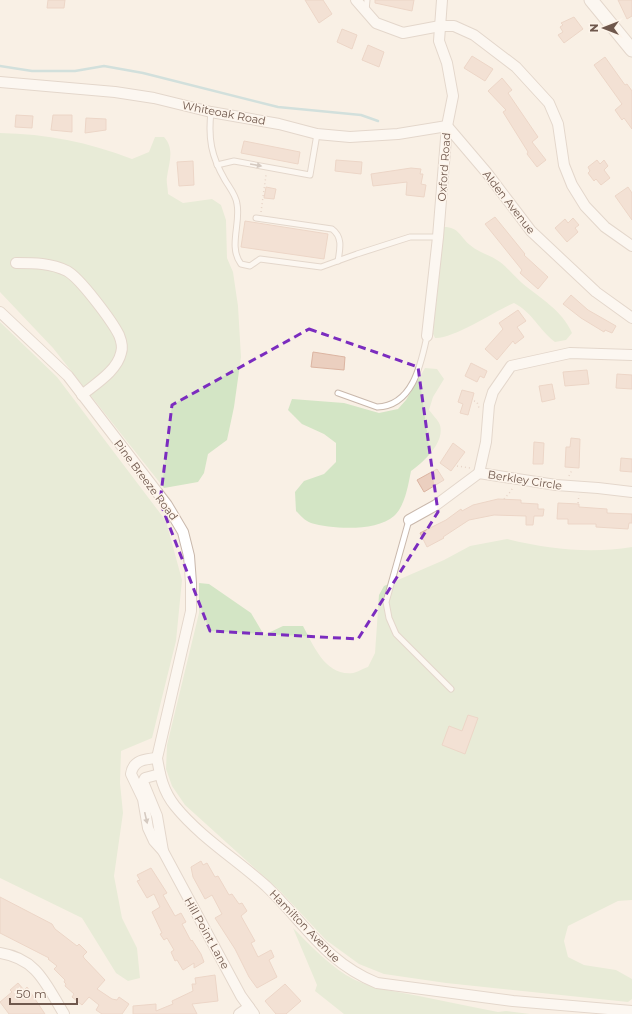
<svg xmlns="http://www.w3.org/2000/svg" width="632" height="1014" viewBox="0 0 632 1014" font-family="Montserrat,sans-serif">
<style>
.green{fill:#d3e5c5}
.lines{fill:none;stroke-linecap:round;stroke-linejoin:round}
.stream{stroke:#a3ccd1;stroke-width:2.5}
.building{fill:#ebcfbf;stroke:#dcb5a2}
.service-casing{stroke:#c9b8ac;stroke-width:7}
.minor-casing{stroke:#c9b8ac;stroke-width:12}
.tertiary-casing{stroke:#c9b8ac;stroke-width:15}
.path{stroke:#d0b2a3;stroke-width:1.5;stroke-dasharray:1 3;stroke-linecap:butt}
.service{stroke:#fff;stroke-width:5}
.minor{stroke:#fff;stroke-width:10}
.tertiary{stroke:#fff;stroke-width:13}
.oneway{fill:#a99b94}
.marked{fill:none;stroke:#7b2cbf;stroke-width:3;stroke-dasharray:8 5;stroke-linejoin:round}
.labels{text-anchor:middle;stroke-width:3;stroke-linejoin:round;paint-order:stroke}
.street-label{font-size:11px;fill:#6f584d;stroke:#fdf4ea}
</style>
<rect width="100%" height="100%" fill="#f9f0e5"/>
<g class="green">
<path d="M0,133c47,1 88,9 132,26l17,-7 6,-15h9c11,12 5,26 3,40 -1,5 1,11 1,17l15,9 29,-4 9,6 5,15 1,38 6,14 5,34 3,51 -7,50 -7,33 -19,14 -4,19 -6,9 -34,6 -111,-140 -53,-56z"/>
<path d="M444,227c15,0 16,10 26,18 9,8 21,10 30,17 8,6 15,15 22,21 19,16 40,27 50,50l-6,7 -11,2c-16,-12 -22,-29 -41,-39 -19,8 -60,36 -79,35l-2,-4z"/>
<polygon points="0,322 57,377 166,521 182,580 176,641 152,738 121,751 120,783 123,813 114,876 122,918 137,948 140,978 128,981 116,973 82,918 0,878"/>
<path d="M425,368l12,1 7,10 -11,18 -4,13c3,4 9,10 11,15 5,18 -17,37 -29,46 -3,15 -6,35 -17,45 -18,16 -62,13 -83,7 -6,-2 -11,-8 -15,-12l-1,-19 9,-11 20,-7 12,-12v-19l-12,-9 -22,-10 -14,-14 4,-11 52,4 35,10 19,-4 8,-9z"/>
<path d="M507,539c42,10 82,15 125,8v353l-14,1 -50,25 -4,15 4,16 16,8 32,5 16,9v20l-4,3 -182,-19 -62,-9 -25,-10 -33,-24 -46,-49 -95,-86 -13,-19 -6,-17 1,-24 32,-132v-30l10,1 42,29 13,22 19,-9h20c11,20 22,50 50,47 5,-1 11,-5 15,-6l7,-14 4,-58 5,-9 60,-26 26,-14z"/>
<path d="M293,928c17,17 33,34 53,47 23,14 48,16 73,21 26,5 52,11 79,16l8,-1 24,3h-186l-29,-23 2,-6z"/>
</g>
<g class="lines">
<polyline class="stream" points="0,66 32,71 75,71 104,66 143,73 278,107 361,115 378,121"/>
</g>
<g class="building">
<polygon points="48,0 65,0 64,8 47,8"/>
<polygon points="305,0 323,0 332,14 319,23"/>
<polygon points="375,0 414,0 412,11 375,3"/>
<polygon points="618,0 632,0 632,16 627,19"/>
<polygon points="574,17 583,29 564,43 558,35 563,32 560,27 563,25 561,23"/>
<polygon points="342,29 357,35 352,49 337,42"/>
<polygon points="368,45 384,52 379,67 362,60"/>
<polygon points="472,56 493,69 485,81 464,68"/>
<polygon points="605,57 625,85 627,84 632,91 632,129 624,118 622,120 615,110 622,104 594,65"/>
<polygon points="502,78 512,90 508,93 538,137 532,142 546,160 537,167 527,154 528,152 503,112 506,110 488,91"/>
<polygon points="16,115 33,116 32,128 15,127"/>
<polygon points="53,115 72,115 72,132 51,130"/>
<polygon points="86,118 106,119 106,130 85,133"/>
<polygon points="244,141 300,152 298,164 241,153"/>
<polygon points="336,160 362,162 361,174 335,171"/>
<polygon points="597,160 600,164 604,160 608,166 604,170 610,178 601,185 596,179 594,181 588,173 590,171 588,167"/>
<polygon points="193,161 194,185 179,186 177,162"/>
<polygon points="411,168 421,169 420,174 423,174 421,184 426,185 424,197 406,195 407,182 373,186 371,174"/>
<polygon points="266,187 276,189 274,199 264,198"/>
<polygon points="628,187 632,193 632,220 615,196"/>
<polygon points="495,217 525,254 524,255 548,277 538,289 520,273 522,270 485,224"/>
<polygon points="573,218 579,225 575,228 578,232 567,242 555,228 565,219 568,223"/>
<polygon points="245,221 328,234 324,259 241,247"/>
<polygon points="571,295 588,310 616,326 612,333 605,330 604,332 581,318 563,304"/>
<polygon points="518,310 526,321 517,327 524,337 515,344 513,341 497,360 485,349 503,329 499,323"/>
<polygon points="313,352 345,357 344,370 311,367"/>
<polygon points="471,363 487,371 484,378 480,376 477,382 465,376"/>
<polygon points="587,370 589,384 565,386 563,372"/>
<polygon points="617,374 632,375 632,389 616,388"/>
<polygon points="552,384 555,399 542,402 539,386"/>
<polygon points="462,390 474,393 468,415 460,413 463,404 458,402"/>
<polygon points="571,438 580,439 579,468 565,467 566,447 570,447"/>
<polygon points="534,442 544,443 543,464 533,464"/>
<polygon points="453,443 465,452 451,471 440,463"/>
<polygon points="621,458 632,459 632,472 620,471"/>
<polygon points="437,469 444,480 424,492 417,480"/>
<polygon points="498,499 521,500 521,503 538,504 538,509 544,509 543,516 534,516 533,525 526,525 526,516 494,515 469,520 443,537 444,538 427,547 420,533 446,520 461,509 462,511 473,505"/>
<polygon points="558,503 579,504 579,507 607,509 607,513 632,514 632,523 629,523 628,529 596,527 596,524 568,524 568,519 557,519"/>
<polygon points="468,715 478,718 465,754 442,745 449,726 462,731"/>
<polygon points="201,861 203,865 207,863 215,877 218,876 229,895 232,894 239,904 242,903 247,911 241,916 255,941 251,943 258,957 271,950 274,957 269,960 277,977 257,988 249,977 235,949 215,918 222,914 212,895 205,899 193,877 191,867"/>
<polygon points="151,868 167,893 163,895 175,916 181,913 186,922 182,924 191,941 192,940 201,954 204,962 194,968 194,963 183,970 177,960 175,961 171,952 174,950 167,938 164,940 160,934 162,933 152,912 160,907 154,894 147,898 137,881 140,880 137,875"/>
<polygon points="0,897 52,924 55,929 77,946 79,944 87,952 83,956 84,958 105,980 97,989 112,999 117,1000 119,997 129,1004 122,1014 102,1014 96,1010 99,1005 89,997 82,1005 72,997 74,994 65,986 66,984 64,982 65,980 54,969 57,966 48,959 49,958 0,933"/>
<polygon points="215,975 218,1001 192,1004 197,1014 133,1014 133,1006 156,1004 156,1011 173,1004 172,1001 193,991 192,984 196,984 195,978"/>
<polygon points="18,983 24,990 27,987 45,1014 9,1014 0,1002 12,992 10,990"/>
<polygon points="285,984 301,1001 286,1014 276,1014 265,1001"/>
</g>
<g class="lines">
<defs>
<g id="service">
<polyline points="366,11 367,0"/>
<path d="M211,112c-3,26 0,44 14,68 4,7 11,15 12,24 4,19 -9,43 4,60l9,2 10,-7 61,8 36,-13 53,-17h28"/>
<polyline points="217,165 234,161 310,175 317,134"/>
<path d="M256,218l76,11c11,8 8,20 6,32"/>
<path d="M338,393l39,14c36,-1 44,-43 50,-71"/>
<polyline points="409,520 386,602 389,618 396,634 451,689"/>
</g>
<g id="minor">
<polyline points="356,0 376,23 403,33 440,26 454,26 474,35 516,67 549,103 558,124 564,165 572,185 585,206 605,227 632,246"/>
<polyline points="0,82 115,92 154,98 211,112 279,124 317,134 350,137 398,134 447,126"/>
<polyline points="447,126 487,173 531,231 596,292 632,318"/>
<path d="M16,263c18,0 35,0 51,8 13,7 45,50 52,64 2,5 4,13 2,18 -4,18 -26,31 -39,42"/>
<path d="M0,312l68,64 99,129 16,27 6,24 2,27v28l-34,147c3,18 6,33 18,48 25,31 61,53 91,80 38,36 59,76 111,97l136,18 119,10"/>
<polyline points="427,336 438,237 447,126 453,96 447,63 439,41 442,0"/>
<polyline points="479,473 486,442 489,405 493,392 511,366 570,353 632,355"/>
<polyline points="409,520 436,505 479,473 556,485 598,488 632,492"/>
<path d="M157,758c-12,1 -24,2 -26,16l12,25 5,29 6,13 9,10 78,145 13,18"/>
<polyline points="160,774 145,778 143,782 157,816 163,851"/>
<path d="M0,953c38,6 46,32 64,61"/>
<polyline points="239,1014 249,1007"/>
</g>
<polyline id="tertiary" points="591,0 632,50"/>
</defs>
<use href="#service" class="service-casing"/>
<use href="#minor" class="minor-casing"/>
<use href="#tertiary" class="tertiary-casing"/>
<g class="path">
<polyline points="261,212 266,175"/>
<polyline points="474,401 477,402 479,408"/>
<polyline points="457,466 470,468"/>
<polyline points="569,476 572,470"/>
<polyline points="504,499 511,491 513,487"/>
<polyline points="578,503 579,495"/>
</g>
<use href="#service" class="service"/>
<use href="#minor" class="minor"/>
<use href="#tertiary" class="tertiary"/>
</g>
<defs><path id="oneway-solid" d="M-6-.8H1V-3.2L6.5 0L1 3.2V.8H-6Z"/></defs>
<g class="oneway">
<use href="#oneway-solid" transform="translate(256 165) rotate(10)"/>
<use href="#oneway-solid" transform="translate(146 818) rotate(77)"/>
</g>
<path d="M0 0H632V1014H0ZM309,329l109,38 20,145 -80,127 -148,-8 -50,-129 12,-97z" fill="#f9f0e5" fill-opacity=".55" fill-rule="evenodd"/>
<path class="marked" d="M309,329l109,38 20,145 -80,127 -148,-8 -50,-129 12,-97z"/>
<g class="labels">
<g class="street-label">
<text transform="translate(224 113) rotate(11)" y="4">Whiteoak Road</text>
<text transform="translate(444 167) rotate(-86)" y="4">Oxford Road</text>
<text transform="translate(509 202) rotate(52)" y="4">Alden Avenue</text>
<text transform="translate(146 480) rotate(53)" y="4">Pine Breeze Road</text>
<text transform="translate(525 480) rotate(9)" y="4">Berkley Circle</text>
<text transform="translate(305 926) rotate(46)" y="4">Hamilton Avenue</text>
<text transform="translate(207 933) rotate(61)" y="4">Hill Point Lane</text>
</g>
</g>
<g transform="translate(604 28) rotate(270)" stroke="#fdf4ea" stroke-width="3" paint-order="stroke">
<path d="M0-3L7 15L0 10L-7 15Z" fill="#6f584d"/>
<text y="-6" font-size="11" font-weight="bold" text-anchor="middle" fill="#6f584d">N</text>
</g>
<path d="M10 998v6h67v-6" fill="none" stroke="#6f584d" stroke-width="2"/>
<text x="16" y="998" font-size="12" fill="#6f584d" stroke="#fdf4ea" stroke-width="3" paint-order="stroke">50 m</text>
</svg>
